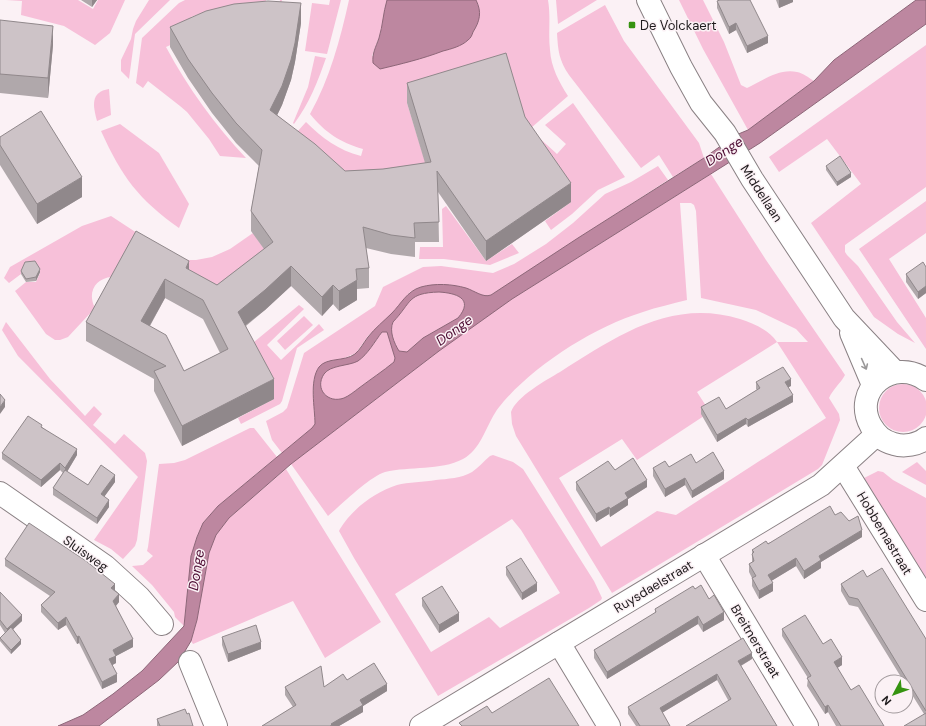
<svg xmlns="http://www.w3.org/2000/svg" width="926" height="726" viewBox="0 0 926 726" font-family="'DM Sans',sans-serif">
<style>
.green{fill:#f7c0d9;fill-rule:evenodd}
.water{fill:#bd87a0;stroke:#8d6678;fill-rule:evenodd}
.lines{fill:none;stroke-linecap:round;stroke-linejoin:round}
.street-casing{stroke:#8a8184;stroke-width:24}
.secondary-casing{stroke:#8a8184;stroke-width:24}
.street{stroke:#fff;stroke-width:22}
.secondary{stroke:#fff;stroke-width:22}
.wall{fill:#b0a8ab;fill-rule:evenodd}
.shaded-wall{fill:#90888b}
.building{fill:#cdc3c7;stroke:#90888b;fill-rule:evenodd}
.oneway{stroke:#9a9899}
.poi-dot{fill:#359310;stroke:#fbf1f5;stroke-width:1.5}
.labels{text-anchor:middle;stroke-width:3;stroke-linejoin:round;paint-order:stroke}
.poi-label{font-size:13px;fill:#1e1a1c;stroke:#fbf1f5;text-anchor:start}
.street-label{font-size:13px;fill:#1e1a1c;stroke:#fbf1f5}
.water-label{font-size:14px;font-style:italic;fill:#4d0c33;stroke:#fbf1f5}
</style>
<rect width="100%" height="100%" fill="#fbf1f5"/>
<g class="green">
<polygon points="6,0 78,0 93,9 98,0 125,0 110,33 95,45 64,26 21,15 22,1"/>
<polygon points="149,0 170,0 135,34 129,79 121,71 121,60 131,39 133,29 136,21"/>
<path d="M185,0h81l-1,6 14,2 1,-8h2l-4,19 -74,11 -5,-16 -8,3 6,16 -31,14c22,41 49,78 80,111l-26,-2 -11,-17 -22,-27 -7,-6 -32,-25 -5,7 -7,-5 6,-45 37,-35z"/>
<polygon points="330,0 341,0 327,54 305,51 312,3 329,5"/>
<path d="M349,0h38c-3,8 -3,14 -4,22 -2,12 -7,23 -11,34l79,-8 14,-6 4,-3 8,-14 2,-19 -3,-6h72c3,17 0,33 2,50 1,17 9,32 18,46l-37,32 -124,-25 24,78 -86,10 -48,-59 9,-10c16,16 32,28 55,34l2,-7c-24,-7 -37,-16 -53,-35 20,-36 30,-74 39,-114z"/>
<polygon points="556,0 597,0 558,24"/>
<path d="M679,0h24l21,42 17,43 6,3c15,-7 32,-20 50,-16 6,1 12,6 17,9l-66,49 -45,-81z"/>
<path d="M605,5l19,36 75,102 5,15 -31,19 -14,-22 -18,13 -72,-93c-10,-15 -11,-24 -12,-42z"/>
<polygon points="926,45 926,187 845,245 845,252 847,255 858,266 897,322 915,343 898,334 874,317 811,223 861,184 827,139 779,172 769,157"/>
<path d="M315,56l11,2c-8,23 -17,46 -32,66l-1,-1 15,-36z"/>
<path d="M109,89l2,26 -14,6c-4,-15 -7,-29 12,-32z"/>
<polygon points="573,103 625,177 598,190 572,214 551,230 545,221 571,202 535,150 536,135 557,154 566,144 545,125"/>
<path d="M120,124l39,29 30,51 -10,24c-41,-29 -57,-51 -78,-97z"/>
<polygon points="658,166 668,180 491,295 483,296 467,289 445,285 421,287 410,292 391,315 368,336 356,353 342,359 328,361 319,367 314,379 313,388 315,424 312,428 282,453 272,440 266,421 283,412 287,408 304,353 375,306 383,287 423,267 441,266 493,273 514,264 546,244 573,223 605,194 631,182"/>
<path d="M711,174l55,86 75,109 4,6c-5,9 -12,14 -16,23l10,16 1,6 -18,45 -4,4 -206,124 -96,-157 -4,-12 -1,-12c5,-15 35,-32 49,-40 56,-35 110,-74 180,-53 13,4 29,11 37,23h31l-12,-13 -40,-19 -55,-12 -5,-87 -2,-6 -3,-2h-11l7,97c-15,4 -30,7 -44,12 -49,15 -105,51 -139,89 -3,4 -7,8 -9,12 -10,16 -15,37 -32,46 -23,12 -53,7 -78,13 -16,5 -44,33 -57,44l-37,-52 148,-113 73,-52zM777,342l49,76 -150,97 -19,-4 -56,36 -42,-69 63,-39 15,21 73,-48 -13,-20z"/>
<polygon points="926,201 926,233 889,259 926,318 926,349 859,249"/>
<polygon points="446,206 486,261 512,244 519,253 490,265 444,259 419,259 420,247 443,247 442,209"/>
<path d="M111,216l29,19 41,23 7,2h8l16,-3 18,-8 23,-16 20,28 -56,44 -105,-28c-17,1 -25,16 -17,31l-27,29 -8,3h-5l-9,-6 -31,-43 11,-9h10l4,-9 -5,-8 -10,1 -4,8 -12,9 -5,-5 6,-11 72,-41z"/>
<path d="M439,292c16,1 36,6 19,26l-35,20 -16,14 -8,-1c-5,-8 -10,-20 -6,-29 19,-20 14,-29 46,-30z"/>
<polygon points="299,305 304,309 267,345 281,360 319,324 324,330 297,348 282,401 280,404 241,424 238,418 274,399 248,347"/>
<polygon points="304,316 313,325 285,350 277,341"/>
<polygon points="6,322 50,379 85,416 94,406 102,414 93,425 115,444 124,434 145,453 147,461 137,540 135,546 123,559 111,549 94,540 138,477 18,356 2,330"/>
<path d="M382,332h5l8,26 -1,4c-11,9 -23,17 -35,26 -4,3 -10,8 -15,10 -16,6 -30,-9 -20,-24 6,-9 25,-8 34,-14 10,-6 17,-19 24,-28z"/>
<circle cx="903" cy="408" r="24"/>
<polygon points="250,428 254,428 277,457 218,506 203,523 197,537 191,556 184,626 175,617 174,612 152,585 132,566 143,565 153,556 147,551 148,547 159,464 174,463 185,460"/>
<path d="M493,455l20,7 10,7 71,112 8,17 -1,2 -12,8 -151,88 -84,-138 -15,-27 1,-2c12,-20 35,-37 57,-44 11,-3 27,-3 39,-5 11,-1 26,-2 36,-8 6,-4 12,-11 18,-16zM512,519l9,11 39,63 -60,35 -11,-11 -58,35 -36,-58z"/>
<polygon points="917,462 926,471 926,485 902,472"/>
<polygon points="286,469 381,622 325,658 293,601 193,644 191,641 197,620 209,553 216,535 229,518"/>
<polygon points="878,471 883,472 893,480 926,498 926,582 864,478"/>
</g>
<g class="water">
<path d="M387,0h89c6,12 4,21 -3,32 -1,3 -2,6 -5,8 -6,6 -17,9 -25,11 -21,8 -42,13 -63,18l-7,-6c-1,-10 3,-16 6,-25 4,-13 4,-25 8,-38z"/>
<path d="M916,0h10v24l-166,119 -248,156 -73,52 -148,113 -62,54 -13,17 -7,18 -12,67 -6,21 -12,20 -20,19 -60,46h-41l25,-11 30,-21 29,-23 42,-45 7,-70 6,-19 6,-14 15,-17 94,-78 3,-4c0,-16 -6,-43 4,-57 8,-10 25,-5 36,-13 5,-4 9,-12 13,-17 7,-9 16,-16 24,-24 9,-9 15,-22 29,-26 14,-4 31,-3 45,1 9,3 17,10 25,7l87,-57 126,-80 32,-23 12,-5 66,-49 20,-21zM439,292c16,1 36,6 19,26l-35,20 -16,14 -8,-1c-5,-8 -10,-20 -6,-29 19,-20 14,-29 46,-30zM382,332h5l8,26 -1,4c-11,9 -23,17 -35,26 -4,3 -10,8 -15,10 -16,6 -30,-9 -20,-24 6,-9 25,-8 34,-13 10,-7 17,-20 24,-29z"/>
</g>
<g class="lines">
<defs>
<g id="street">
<polyline points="843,466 926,600"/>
<polyline points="0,493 105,566 139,597 162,624"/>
<polyline points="704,555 807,726"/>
<polyline points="559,643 609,726"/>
<polyline points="190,662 216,726"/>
<polyline points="421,726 821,485 876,435"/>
</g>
<g id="secondary">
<polyline points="648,0 681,67 701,103 725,133 752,179 844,318 895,372"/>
<polyline points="851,333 873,385"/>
<path d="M926,380c-33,-24 -75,10 -55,46 6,10 12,15 23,18 10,3 24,1 32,-6"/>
</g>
</defs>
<use href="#street" class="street-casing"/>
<use href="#secondary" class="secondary-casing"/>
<use href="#street" class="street"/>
<use href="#secondary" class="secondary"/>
</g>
<g class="wall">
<polygon points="81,0 97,0 92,7"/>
<polygon points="776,0 793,0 793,2 779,8"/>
<polygon points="717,1 768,43 747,53 736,30 729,34 717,8"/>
<polygon points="0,20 53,45 48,98 0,93"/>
<path d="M301,23l-6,39 -4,18 -9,25 -5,10 68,56 38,-2 42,-6 -18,-60v-20l118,34 46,85 -85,59 -48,-69 1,50h-24v15l-24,-3 -25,-6 3,20v20l-12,1v11l-18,11 -6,-7 -11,12 -31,-30 -26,24 -19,16 28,73 -92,47 -28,-55v-12l-68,-38v-19l50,-91 53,39 28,15 47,-36 -13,-18v-20l8,-45 -23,-23 -24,-30 -24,-35 -18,-31v-20zM165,298l38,21 17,34 -36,18 -34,-45z"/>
<polygon points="0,145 82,197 37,224 0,165"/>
<polygon points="826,166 851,177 837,186 826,170"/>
<polygon points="926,267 926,293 918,299 906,282 906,274"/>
<polygon points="21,271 40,272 36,281 26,282 21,274"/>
<polygon points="756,382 791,386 788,387 793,402 748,427 746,424 717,442 701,414 701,407 726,409 757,390 756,389"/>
<polygon points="42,427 77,455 67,472 88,485 115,482 104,497 109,507 97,524 53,495 53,488 63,473 60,470 41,487 2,459 2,453"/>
<polygon points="696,463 724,479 692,498 685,485 665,497 653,476 653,468 669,467"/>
<polygon points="615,470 647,487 628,499 628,505 610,517 609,514 596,522 576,490 576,482"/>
<polygon points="835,515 862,537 821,562 821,568 804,579 796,566 771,581 773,591 759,599 752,586 752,578 749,572 749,564 752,562 752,550"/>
<polygon points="5,559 115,591 119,602 116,606 133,647 116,656 116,663 112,665 117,682 102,689 79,643 77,644 66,625 58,630 41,612 41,605 50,596 5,566"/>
<polygon points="506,567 537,591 522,600 506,575"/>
<polygon points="867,577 926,639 926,726 924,714 906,685 906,682 904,682 858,607 849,605 841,591 841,584"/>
<polygon points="695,589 709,599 724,620 703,632 698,624 607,679 594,658 594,650 655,613 655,609"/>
<polygon points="0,592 22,621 13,629 21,644 11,654 0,641 0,638 5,633 0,625"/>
<polygon points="422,598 459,621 439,633 422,606"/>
<polygon points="782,629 823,644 842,665 837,668 851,690 884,726 836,726 828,712 825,714 807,686 808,678 782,636"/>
<polygon points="222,637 261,649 228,662 222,645"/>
<polygon points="752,659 741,666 777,726 728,700 717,680 662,713 670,726 636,726 628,714 628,707"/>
<polygon points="347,680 387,691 363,706 363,712 339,726 262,726 293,707 285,695 285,687 324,687"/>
<polygon points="187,714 193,726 157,726 157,719"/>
</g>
<g class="shaded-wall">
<polygon points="92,0 97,0 92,7"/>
<polygon points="779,0 793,0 793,2 779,8"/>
<polygon points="301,3 301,23 295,62 291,80 282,105 270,130 270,110"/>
<polygon points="736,23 736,30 729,34 729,27"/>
<polygon points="53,26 53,45 48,98 48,78"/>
<polygon points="768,36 768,43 747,53 747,46"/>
<polygon points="851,173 851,177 837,186 837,182"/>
<polygon points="82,177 82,197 37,224 37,204"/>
<polygon points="571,183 571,202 486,261 486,241"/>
<polygon points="189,261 189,281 186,268"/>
<polygon points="291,266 291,286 265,310 238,331 238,312"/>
<polygon points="40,269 40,272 36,281 36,277"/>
<polygon points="165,279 165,298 141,341 141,321"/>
<polygon points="357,280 357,300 339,311 339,291"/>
<polygon points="333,285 333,304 322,316 322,297"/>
<polygon points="926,286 926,293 918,299 918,292"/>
<polygon points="274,379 274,399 182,446 182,426"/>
<polygon points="791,379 791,386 785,389 785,382"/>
<polygon points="793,395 793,402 748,427 748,420"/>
<polygon points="5,400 5,407 0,414 0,407"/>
<polygon points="746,418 746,424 717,442 717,435"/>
<polygon points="77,449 77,455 65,475 65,468"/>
<polygon points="60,463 60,470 41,487 41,480"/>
<polygon points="724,471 724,479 692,498 692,491"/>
<polygon points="115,475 115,482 101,501 101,494"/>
<polygon points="685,478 685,485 665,497 665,489"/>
<polygon points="647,480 647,487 628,499 628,505 610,517 610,509 625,493"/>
<polygon points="109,500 109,507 97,524 97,518"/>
<polygon points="609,507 609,514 596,522 596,514"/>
<polygon points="862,530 862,537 821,562 821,568 804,579 804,571 819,556"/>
<polygon points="796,558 796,566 768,583 768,575"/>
<polygon points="537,583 537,591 522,600 522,593"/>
<polygon points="773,583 773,591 759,599 759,591"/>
<polygon points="115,584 115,592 111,588"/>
<polygon points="119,594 119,602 113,609 113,601"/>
<polygon points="724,612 724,620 703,632 703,625"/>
<polygon points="459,613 459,621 439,633 439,625"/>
<polygon points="22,615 22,621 7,635 7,629"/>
<polygon points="698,616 698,624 607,679 607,672"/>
<polygon points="66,617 66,625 58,630 58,623"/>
<polygon points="79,636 79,643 77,644 77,637"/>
<polygon points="133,639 133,647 116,656 116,663 109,667 109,659 113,650"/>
<polygon points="21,640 21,644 11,654 11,650"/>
<polygon points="261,642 261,649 228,662 228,654"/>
<polygon points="752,653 752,659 738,667 738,661"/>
<polygon points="842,657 842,665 834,670 834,662"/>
<polygon points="117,674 117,682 102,689 102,682"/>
<polygon points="717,674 717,680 660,714 660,708"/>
<polygon points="387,684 387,691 363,706 363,712 339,726 330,726 331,724 360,700"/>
<polygon points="828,705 828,712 825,714 825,707"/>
</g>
<g class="building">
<polygon points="720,0 750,0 768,36 747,46 736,23 729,27 717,1"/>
<path d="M268,1l33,2 -6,40 -4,17 -9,26 -12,24 45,34 30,27 38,-2 48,-7 -24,-79 99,-30 19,64 46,66 -85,58 -49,-70 2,51 -25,1 1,15 -24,-3 -28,-8 6,41 -13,1 1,11 -18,11 -6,-6 -11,12 -31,-31 -26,24 -27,22 36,67 -92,47 -28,-55 12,-5 -80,-44 50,-91 53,30 -3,7 31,17 56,-43 -22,-31 11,-61 -26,-27 -24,-30 -24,-34 -18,-32 36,-16 28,-7zM165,279l38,21 25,49 -44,22 -18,-36 -25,-14z"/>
<polygon points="0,20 53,26 48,78 0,74"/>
<polygon points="41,111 82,177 37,204 0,145 0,137"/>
<polygon points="840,156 851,173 837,182 826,166"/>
<polygon points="35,261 40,269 36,277 26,279 21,271 25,262"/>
<polygon points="923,262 926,267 926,286 918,292 906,274"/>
<polygon points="783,367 791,379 785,382 793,395 748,420 746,418 717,435 701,407 719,397 726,409 760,388 756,382"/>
<polygon points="0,394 5,400 0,407"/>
<polygon points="28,416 42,425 41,427 77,449 65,468 60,463 41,480 2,453"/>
<polygon points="713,452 724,471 692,491 685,478 665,489 653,468 665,461 669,467 691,454 696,463"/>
<polygon points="633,458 647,480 625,493 628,498 610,509 609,507 596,514 576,482 608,461 615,470"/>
<polygon points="101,465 115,475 101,494 109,500 97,518 53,488 65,470 88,485"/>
<polygon points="830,506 835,515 841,512 849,521 858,516 862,530 819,556 821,560 804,571 796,558 768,575 773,583 759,591 752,578 756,576 749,564 754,561 752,554 754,552 752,550 766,541 768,544"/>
<polygon points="29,523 86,561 115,584 111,588 119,594 113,601 133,639 113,650 116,656 109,659 117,674 102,682 79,636 77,637 66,617 58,623 41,605 55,592 5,559"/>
<polygon points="521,558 537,583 522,593 506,567"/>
<polygon points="882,568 926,639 926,711 858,599 849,597 841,584 863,570 867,577"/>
<polygon points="701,585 709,599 714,595 724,612 703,625 698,616 607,672 594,650 656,612 655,609 693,586 695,589"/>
<polygon points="442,586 459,613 439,625 422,598"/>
<polygon points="0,592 22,615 7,629 0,620"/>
<polygon points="805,615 823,644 831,639 842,657 834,662 851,690 859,685 884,726 841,726 828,705 825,707 807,678 811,676 810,674 782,629"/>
<polygon points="256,625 261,642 228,654 222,637"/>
<polygon points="11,627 21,640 11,650 0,638"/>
<polygon points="743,638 752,653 738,661 777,726 686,726 731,699 717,674 660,708 670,726 640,726 628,707"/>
<polygon points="374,663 387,684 360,700 363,705 331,724 332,725 330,726 262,726 296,705 285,687 321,666 324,687 343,674 347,680"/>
<polygon points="549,678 579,726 462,726 459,723 487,706 492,713"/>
<polygon points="185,709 187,714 189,713 193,726 160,726 157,719"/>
<polygon points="926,713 926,726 904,726"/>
</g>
<defs><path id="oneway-shaft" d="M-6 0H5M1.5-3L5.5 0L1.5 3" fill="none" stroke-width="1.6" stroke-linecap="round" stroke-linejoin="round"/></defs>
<use class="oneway" href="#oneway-shaft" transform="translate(864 364) rotate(66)"/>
<rect class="poi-dot" x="628" y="21" width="8" height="8" rx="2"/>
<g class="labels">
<g class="poi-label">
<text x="640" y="30">De Volckaert</text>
</g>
<g class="street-label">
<text transform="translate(762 193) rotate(57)" y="5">Middellaan</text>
<text transform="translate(885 533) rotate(59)" y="5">Hobbemastraat</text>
<text transform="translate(86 553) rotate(35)" y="5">Sluisweg</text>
<text transform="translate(653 586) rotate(-31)" y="5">Ruysdaelstraat</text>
<text transform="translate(756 641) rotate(59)" y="5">Breitnerstraat</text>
</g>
<g class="water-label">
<text transform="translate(724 151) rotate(-33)" y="5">Donge</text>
<text transform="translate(454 330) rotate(-36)" y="5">Donge</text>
<text transform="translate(196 570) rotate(-81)" y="5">Donge</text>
</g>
</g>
<g transform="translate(894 694) rotate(229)"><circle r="19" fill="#fbf1f5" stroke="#a39b9e"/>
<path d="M0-3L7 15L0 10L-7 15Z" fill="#359310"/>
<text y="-6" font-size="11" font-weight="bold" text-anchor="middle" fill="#1e1a1c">N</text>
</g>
</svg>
